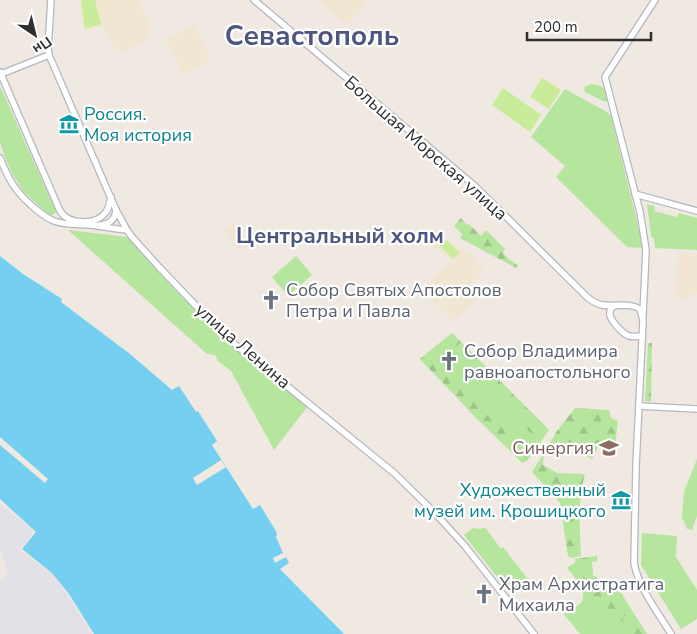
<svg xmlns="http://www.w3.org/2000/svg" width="697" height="634" viewBox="0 0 697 634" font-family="'Nunito Sans',sans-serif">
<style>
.industrial{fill:#e3e1e8}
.education{fill:#f0e6d1}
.grass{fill:#b6e59e}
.forest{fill:url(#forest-firs)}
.pitch{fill:#c9ec9a}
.water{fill:#75cff0}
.pier{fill:#efe9e1}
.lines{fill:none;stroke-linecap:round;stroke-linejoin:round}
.secondary-casing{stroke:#b4b7c1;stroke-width:8}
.secondary{stroke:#fff;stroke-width:5.5}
.labels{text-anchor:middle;stroke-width:4.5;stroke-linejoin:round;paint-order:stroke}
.culture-label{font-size:18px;fill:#0d838f;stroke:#fff;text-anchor:start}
.street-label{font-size:18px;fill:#2e2e2e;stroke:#fff}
.worship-label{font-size:18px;fill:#5b616d;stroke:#fff;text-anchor:start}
.education-label{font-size:18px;fill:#785e54;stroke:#fff;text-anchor:end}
.district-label{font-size:22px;font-weight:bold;fill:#4d5680;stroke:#fff}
.town-label{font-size:28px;font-weight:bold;fill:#4d5680;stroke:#fff}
</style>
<defs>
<pattern id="forest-firs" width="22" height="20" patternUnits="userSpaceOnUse" patternTransform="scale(1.25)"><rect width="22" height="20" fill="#b6e59e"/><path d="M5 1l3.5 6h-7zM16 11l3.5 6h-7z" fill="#9dc588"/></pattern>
</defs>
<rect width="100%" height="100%" fill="#efe9e1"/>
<polygon class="industrial" points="0,504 6,507 33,531 31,536 20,550 53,574 67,594 92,634 0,634 0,583 8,574 0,550"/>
<g class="education">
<polygon points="78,0 138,0 151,30 147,40 124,51 114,48 102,26 84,30"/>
<polygon points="319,0 366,0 367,1 347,25"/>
<polygon points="193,25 211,60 183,75 165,39"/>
<polygon points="233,224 249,245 240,251 224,230"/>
<polygon points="426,229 473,255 473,258 484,271 471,282 482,294 453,321 422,289 451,261 420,235"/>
<polygon points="678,253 697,254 697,293 693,294 692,298 677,299"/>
</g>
<g class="grass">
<path d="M592,84c10,1 14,5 17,15l-4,3 -20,-10 -1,-4 2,-2z"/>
<polygon points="0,86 55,209 56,212 52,216 49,215 23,191 11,171 6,160 0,142"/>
<polygon points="565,89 607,112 611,116 641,237 642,248 627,247 556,177 565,166 531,137"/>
<polygon points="647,204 655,206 654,211 677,217 679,213 697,218 697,250 655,248 654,239 651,236"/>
<polygon points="68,230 127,237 175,290 244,357 308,406 274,450 231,371 218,361 215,355 207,354"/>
<polygon points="296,256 312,275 288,296 272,277"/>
<polygon points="452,333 549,430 527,461 522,463 420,359"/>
<polygon points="697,459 697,516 692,530 687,529 682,517 684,492"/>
<polygon points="485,527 501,549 503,547 530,582 512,596 464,535 473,528 481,529"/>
<polygon points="642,533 677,536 676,557 697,590 697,619 681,629 641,565"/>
<path d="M581,558l10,1 2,17 4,1 1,9 5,4 7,-1 11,4 26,41h-67l-17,-21c4,-5 9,-4 14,-7 16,-9 -3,-29 -10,-38z"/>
</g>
<g class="forest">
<polygon points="461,218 467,225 469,224 481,236 486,230 505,249 503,253 510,260 518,265 516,268 460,238 462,234 454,226"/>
<path d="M452,333l9,9 -6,6 -8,-8 -18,20 20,19 4,-4 32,31v7c9,8 16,20 29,14l20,22 -9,10 -5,1 -43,-41 -57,-60z"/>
<polygon points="648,343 652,343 651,402 645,401"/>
<path d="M467,348l78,78c2,7 -2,10 -6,15l-20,-19c0,-3 1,-5 1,-9 -2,-8 -15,-18 -23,-19l-32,-32 3,-3 -7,-5z"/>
<path d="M575,408l34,2 2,8 7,3 -3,24 -15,-2 -8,16 -33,-17c-11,4 -16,13 -16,23l14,8 28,1c-8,27 -5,55 -4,82l-9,2 -4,-2 -8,-53 -28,-31 25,-41z"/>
<polygon points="597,556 597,561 592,562 593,576 597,577 598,586 603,590 610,589 621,593 630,613 622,618 628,630 636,626 642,634 627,634 620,628 613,615 593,601 588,590 574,574 581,569 574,559"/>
</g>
<g class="pitch">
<polygon points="81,0 95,0 101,24 85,29"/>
<polygon points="542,78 561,90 549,109 530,97"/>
<polygon points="503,88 541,115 530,132 492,105"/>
<polygon points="426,229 433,234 434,233 444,241 442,245 447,240 459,253 453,259 440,246 423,232"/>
</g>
<polygon class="water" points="0,256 23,274 62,299 61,302 130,354 172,390 179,386 196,412 198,411 217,441 212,445 253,509 260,505 277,533 276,537 283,553 273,558 275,563 286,557 289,563 280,569 344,634 94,634 69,594 52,573 22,549 36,532 0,499"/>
<g class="pier">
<polygon points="0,437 48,479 45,483 0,445"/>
<polygon points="221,460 226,467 197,485 193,478"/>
</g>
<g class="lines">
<defs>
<g id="secondary">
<polyline points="51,0 48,49 49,55 116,210 127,230 132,237 159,267 221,332 245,353 287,386 394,473 434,512 465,546 534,634"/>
<path d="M254,0l221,186 112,111c5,4 9,7 15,8 13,2 27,-3 38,4l3,11 -7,146 -2,97c5,26 24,49 37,71"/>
<path d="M0,72l60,139c9,14 36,15 46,1 3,-4 4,-10 5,-15"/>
<polyline points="1,74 49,55"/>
<path d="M0,158c10,25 17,36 38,53 5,4 10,8 16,10 11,4 23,3 35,4 12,1 25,4 38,5"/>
<polyline points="635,194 697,211"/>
<path d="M100,225c10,-1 15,-5 16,-15"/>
<path d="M614,306c-2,2 -4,2 -4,6 -2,7 13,22 19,24 4,1 9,0 13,0"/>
<polyline points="643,315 646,250 640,212 605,77 655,0"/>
<polyline points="639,406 697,409"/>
</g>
</defs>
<use href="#secondary" class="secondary-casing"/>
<use href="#secondary" class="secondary"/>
</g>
<defs>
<symbol id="museum-bare" viewBox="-9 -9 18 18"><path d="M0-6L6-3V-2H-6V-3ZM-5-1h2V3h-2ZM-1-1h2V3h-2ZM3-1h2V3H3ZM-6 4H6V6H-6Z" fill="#0f9aa8" stroke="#fff" stroke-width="2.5" paint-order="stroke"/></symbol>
<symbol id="church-bare" viewBox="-9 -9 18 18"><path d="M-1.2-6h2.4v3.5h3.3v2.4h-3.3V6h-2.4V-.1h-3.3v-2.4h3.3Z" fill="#6b7280" stroke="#fff" stroke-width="2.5" paint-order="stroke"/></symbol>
<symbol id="university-bare" viewBox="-9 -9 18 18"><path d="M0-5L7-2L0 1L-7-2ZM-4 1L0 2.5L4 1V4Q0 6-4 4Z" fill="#8d6e63" stroke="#fff" stroke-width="2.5" paint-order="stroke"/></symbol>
</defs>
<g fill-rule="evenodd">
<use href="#museum-bare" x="55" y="110" width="28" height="28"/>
<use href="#church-bare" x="257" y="286" width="28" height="28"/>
<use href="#church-bare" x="435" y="347" width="28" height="28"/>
<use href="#university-bare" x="595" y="434" width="28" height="28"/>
<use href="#museum-bare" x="607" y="486" width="28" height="28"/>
<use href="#church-bare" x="470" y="580" width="28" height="28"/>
</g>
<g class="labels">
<g class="culture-label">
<text x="84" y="120">Россия.<tspan x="84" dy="21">Моя история</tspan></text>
<text x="606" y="496" text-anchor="end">Художественный<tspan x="606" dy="21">музей им. Крошицкого</tspan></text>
</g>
<g class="street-label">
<text transform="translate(426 148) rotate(41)" y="6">Большая Морская улица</text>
<text transform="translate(243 346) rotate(41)" y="6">улица Ленина</text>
</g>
<g class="worship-label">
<text x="286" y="296">Собор Святых Апостолов<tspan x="286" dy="21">Петра и Павла</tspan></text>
<text x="464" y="357">Собор Владимира<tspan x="464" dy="21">равноапостольного</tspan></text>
<text x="499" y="590">Храм Архистратига<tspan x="499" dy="21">Михаила</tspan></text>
</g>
<g class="education-label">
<text x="594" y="454">Синергия</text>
</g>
<g class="district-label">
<text x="340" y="243">Центральный холм</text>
</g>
<g class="town-label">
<text x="312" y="45">Севастополь</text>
</g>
</g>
<g transform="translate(35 35) rotate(145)" stroke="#ffffff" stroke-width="4" paint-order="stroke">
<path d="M0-4L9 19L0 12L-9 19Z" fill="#2e2e2e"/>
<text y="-8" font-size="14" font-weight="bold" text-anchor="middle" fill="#2e2e2e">Пн</text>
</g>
<path d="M527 32v8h124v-8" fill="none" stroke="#2e2e2e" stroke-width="2.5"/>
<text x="534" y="32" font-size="15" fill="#2e2e2e" stroke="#ffffff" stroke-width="4" paint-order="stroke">200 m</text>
</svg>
